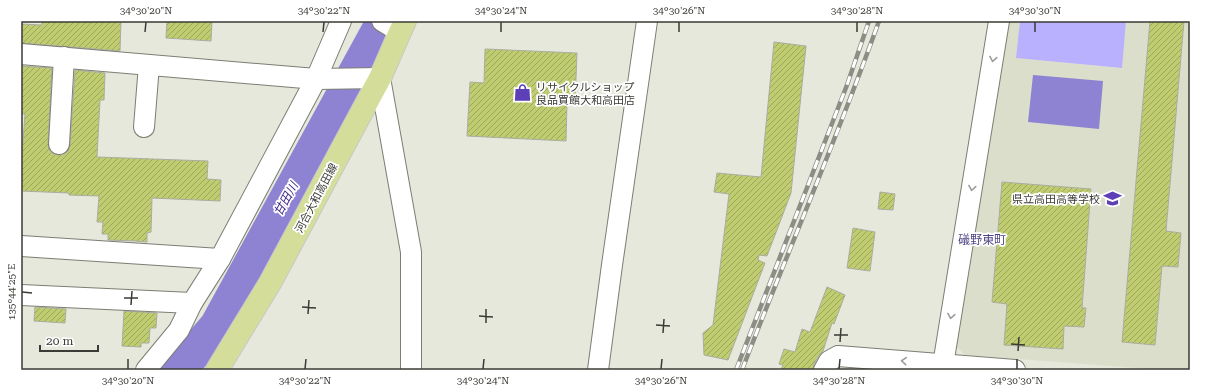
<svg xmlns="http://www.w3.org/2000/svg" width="1211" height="391" viewBox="0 0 1211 391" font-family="'Roboto Serif','Noto Sans JP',serif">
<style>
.built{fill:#dadeca;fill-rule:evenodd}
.pitch{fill:#b9b0fe}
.water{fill:#8e83d3}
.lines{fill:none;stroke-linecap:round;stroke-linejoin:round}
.river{stroke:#8e83d3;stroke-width:35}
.building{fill:url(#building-hatch);stroke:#aaada0}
.minor-casing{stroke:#7c7e73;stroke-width:22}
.major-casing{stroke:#c8c8c7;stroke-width:24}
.minor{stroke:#fff;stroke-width:20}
.major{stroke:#d5dd9b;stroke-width:22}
.rail-casing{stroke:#8c8e85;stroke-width:4.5}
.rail{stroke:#fff;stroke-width:3;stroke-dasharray:9;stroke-linecap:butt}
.oneway{stroke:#9c9d9a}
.ticks{fill:none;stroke:#3a3b36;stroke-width:1.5}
.labels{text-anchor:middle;stroke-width:3.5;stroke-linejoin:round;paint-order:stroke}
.poi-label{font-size:11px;fill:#3a3b36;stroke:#fff;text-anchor:start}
.street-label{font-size:11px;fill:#3a3b36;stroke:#fff}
.water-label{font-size:12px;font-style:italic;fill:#412987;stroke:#fff}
.neighbourhood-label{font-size:12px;fill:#4f4583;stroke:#fff}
.neatline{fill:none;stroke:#3a3b36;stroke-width:1.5}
.ticks-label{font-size:10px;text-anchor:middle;fill:#3a3b36}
</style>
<defs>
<pattern id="building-hatch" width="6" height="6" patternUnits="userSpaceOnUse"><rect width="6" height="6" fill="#bfcc70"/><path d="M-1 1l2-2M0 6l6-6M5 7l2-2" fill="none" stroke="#9ca75d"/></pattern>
</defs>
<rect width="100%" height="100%" fill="#e5e8db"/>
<path class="built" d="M1003,21h17l-4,37 105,10 5,-47h24l-27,321 32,3 7,-79 16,1 3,-34 -15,-2 18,-210h6v349h-27l-198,-15 -11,-11zM1002,182l89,7 -9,119h4l-2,19 -20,-1 -2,23 -57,-4 2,-41 -15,-2z"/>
<polygon class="pitch" points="1020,21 1126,21 1122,68 1016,58"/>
<polygon class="water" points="1033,75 1103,81 1099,129 1028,122"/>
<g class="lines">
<polyline class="river" points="179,370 217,326 384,21"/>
</g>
<g class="building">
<polygon points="42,21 121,21 120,51 21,43 21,24 42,25"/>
<polygon points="167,21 212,21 211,41 166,38"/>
<polygon points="1150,21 1184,21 1166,231 1181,233 1178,267 1162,266 1155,345 1122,342"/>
<polygon points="774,42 806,46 791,193 767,256 759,255 758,260 765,263 728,360 704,355 703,333 713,325 729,194 714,192 717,173 761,177"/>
<polygon points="485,49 577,53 575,103 567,103 566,141 467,136 470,82 484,83"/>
<polygon points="21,66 52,68 48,143 49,149 52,153 58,155 64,154 68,151 70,145 75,70 105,73 104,100 100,100 97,157 208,161 207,179 221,180 220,201 152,198 151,232 147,233 147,242 135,241 108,240 108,234 102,234 103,222 97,222 99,196 69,195 69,193 21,191 21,154 22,154 25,114 21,114"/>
<polygon points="1002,182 1091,189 1082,308 1086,308 1084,327 1064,326 1063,349 1004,345 1007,304 992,302"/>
<polygon points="880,192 895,194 893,210 878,209"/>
<polygon points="853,228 875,232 870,271 847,268"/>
<polygon points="827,287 845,295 834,324 832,323 823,351 819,355 814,364 813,370 781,370 783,365 779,364 784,349 795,352 802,329 810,332"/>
<polygon points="35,307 66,309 65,323 34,321"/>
<polygon points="124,311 157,313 156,328 150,328 149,343 141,343 141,347 122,346"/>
</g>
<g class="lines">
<defs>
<g id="minor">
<polyline points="382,21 400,32"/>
<polyline points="21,54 316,79 380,78 411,252 411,370"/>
<polyline points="144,127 149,65"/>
<polyline points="59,144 64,57"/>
<polyline points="21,246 220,259"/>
<polyline points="21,295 192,303"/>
<polyline points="943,365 999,21"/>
<polyline points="146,370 179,330 192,303 220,259 316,79 341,21"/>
<polyline points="598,370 612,265 647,21"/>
<polyline points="824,370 829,361 838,356 1015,370"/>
</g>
<polyline id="major" points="217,370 270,283 380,78 400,32 405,21"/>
</defs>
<use href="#minor" class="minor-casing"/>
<use href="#major" class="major-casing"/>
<use href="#minor" class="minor"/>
<use href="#major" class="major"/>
<defs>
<g id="rail">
<polyline points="736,370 847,85 869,21"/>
<path d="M742,370c45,-117 95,-231 137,-349"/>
</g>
</defs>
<use href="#rail" class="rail-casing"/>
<use href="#rail" class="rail"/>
</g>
<defs><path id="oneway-chevron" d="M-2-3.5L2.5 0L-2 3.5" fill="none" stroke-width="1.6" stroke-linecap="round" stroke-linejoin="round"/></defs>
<g class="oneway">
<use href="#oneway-chevron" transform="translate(993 59) rotate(99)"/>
<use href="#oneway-chevron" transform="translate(972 188) rotate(99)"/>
<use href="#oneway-chevron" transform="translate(951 316) rotate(99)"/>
<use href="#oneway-chevron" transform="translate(904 361) rotate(-175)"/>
</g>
<path class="ticks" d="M145,32l1,-10M323,32l1,-10M501,32v-10M679,32v-10M857,32v-10M1035,32v-10M22,292l10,1M124,298h14M131,305l1,-14M302,307l14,1M308,314l1,-14M479,316l14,1M486,323v-14M656,325l14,1M663,333l1,-14M834,335h14M840,342l1,-14M1011,344l14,1M1018,351l1,-14M128,369v-10M305,369l1,-10M483,369l1,-10M661,369l1,-10M839,369l1,-10M1017,369v-10"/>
<defs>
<symbol id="shop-bare" viewBox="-9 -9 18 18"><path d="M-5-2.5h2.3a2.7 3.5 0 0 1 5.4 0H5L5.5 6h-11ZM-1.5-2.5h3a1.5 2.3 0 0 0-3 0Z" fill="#5d3fb7" stroke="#fff" stroke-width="2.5" paint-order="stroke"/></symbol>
<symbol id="school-bare" viewBox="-9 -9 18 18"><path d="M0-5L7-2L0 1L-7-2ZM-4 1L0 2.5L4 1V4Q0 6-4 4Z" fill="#5d3fb7" stroke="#fff" stroke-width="2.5" paint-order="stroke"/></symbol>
</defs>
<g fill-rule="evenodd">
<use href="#shop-bare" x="510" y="80" width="25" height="25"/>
<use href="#school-bare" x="1100" y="186" width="25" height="25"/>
</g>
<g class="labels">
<g class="poi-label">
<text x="536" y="91">リサイクルショップ<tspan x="536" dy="13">良品買館大和高田店</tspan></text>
<text x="1100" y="203" text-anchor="end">県立高田高等学校</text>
</g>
<g class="street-label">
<text transform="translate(316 198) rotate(-62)" y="4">河合大和高田線</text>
</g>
<g class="water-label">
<text transform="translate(286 199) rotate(-61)" y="4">甘田川</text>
</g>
<g class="neighbourhood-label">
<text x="982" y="244">礒野東町</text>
</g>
</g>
<rect width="1211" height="391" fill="none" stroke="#ffffff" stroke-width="44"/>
<path d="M40 345v6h58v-6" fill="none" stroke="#3a3b36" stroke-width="2"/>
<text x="46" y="345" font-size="12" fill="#3a3b36" stroke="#ffffff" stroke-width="3" paint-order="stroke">20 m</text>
<rect x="22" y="22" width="1167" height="347" class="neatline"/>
<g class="ticks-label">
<text x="146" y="14">34°30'20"N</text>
<text x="324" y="14">34°30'22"N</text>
<text x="501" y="14">34°30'24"N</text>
<text x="679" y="14">34°30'26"N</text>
<text x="857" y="14">34°30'28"N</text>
<text x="1035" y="14">34°30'30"N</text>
<text transform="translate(11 292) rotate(-90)" y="4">135°44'25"E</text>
<text x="128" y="384">34°30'20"N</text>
<text x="305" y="384">34°30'22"N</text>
<text x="483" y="384">34°30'24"N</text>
<text x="661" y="384">34°30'26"N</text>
<text x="839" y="384">34°30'28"N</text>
<text x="1017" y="384">34°30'30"N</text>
</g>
</svg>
